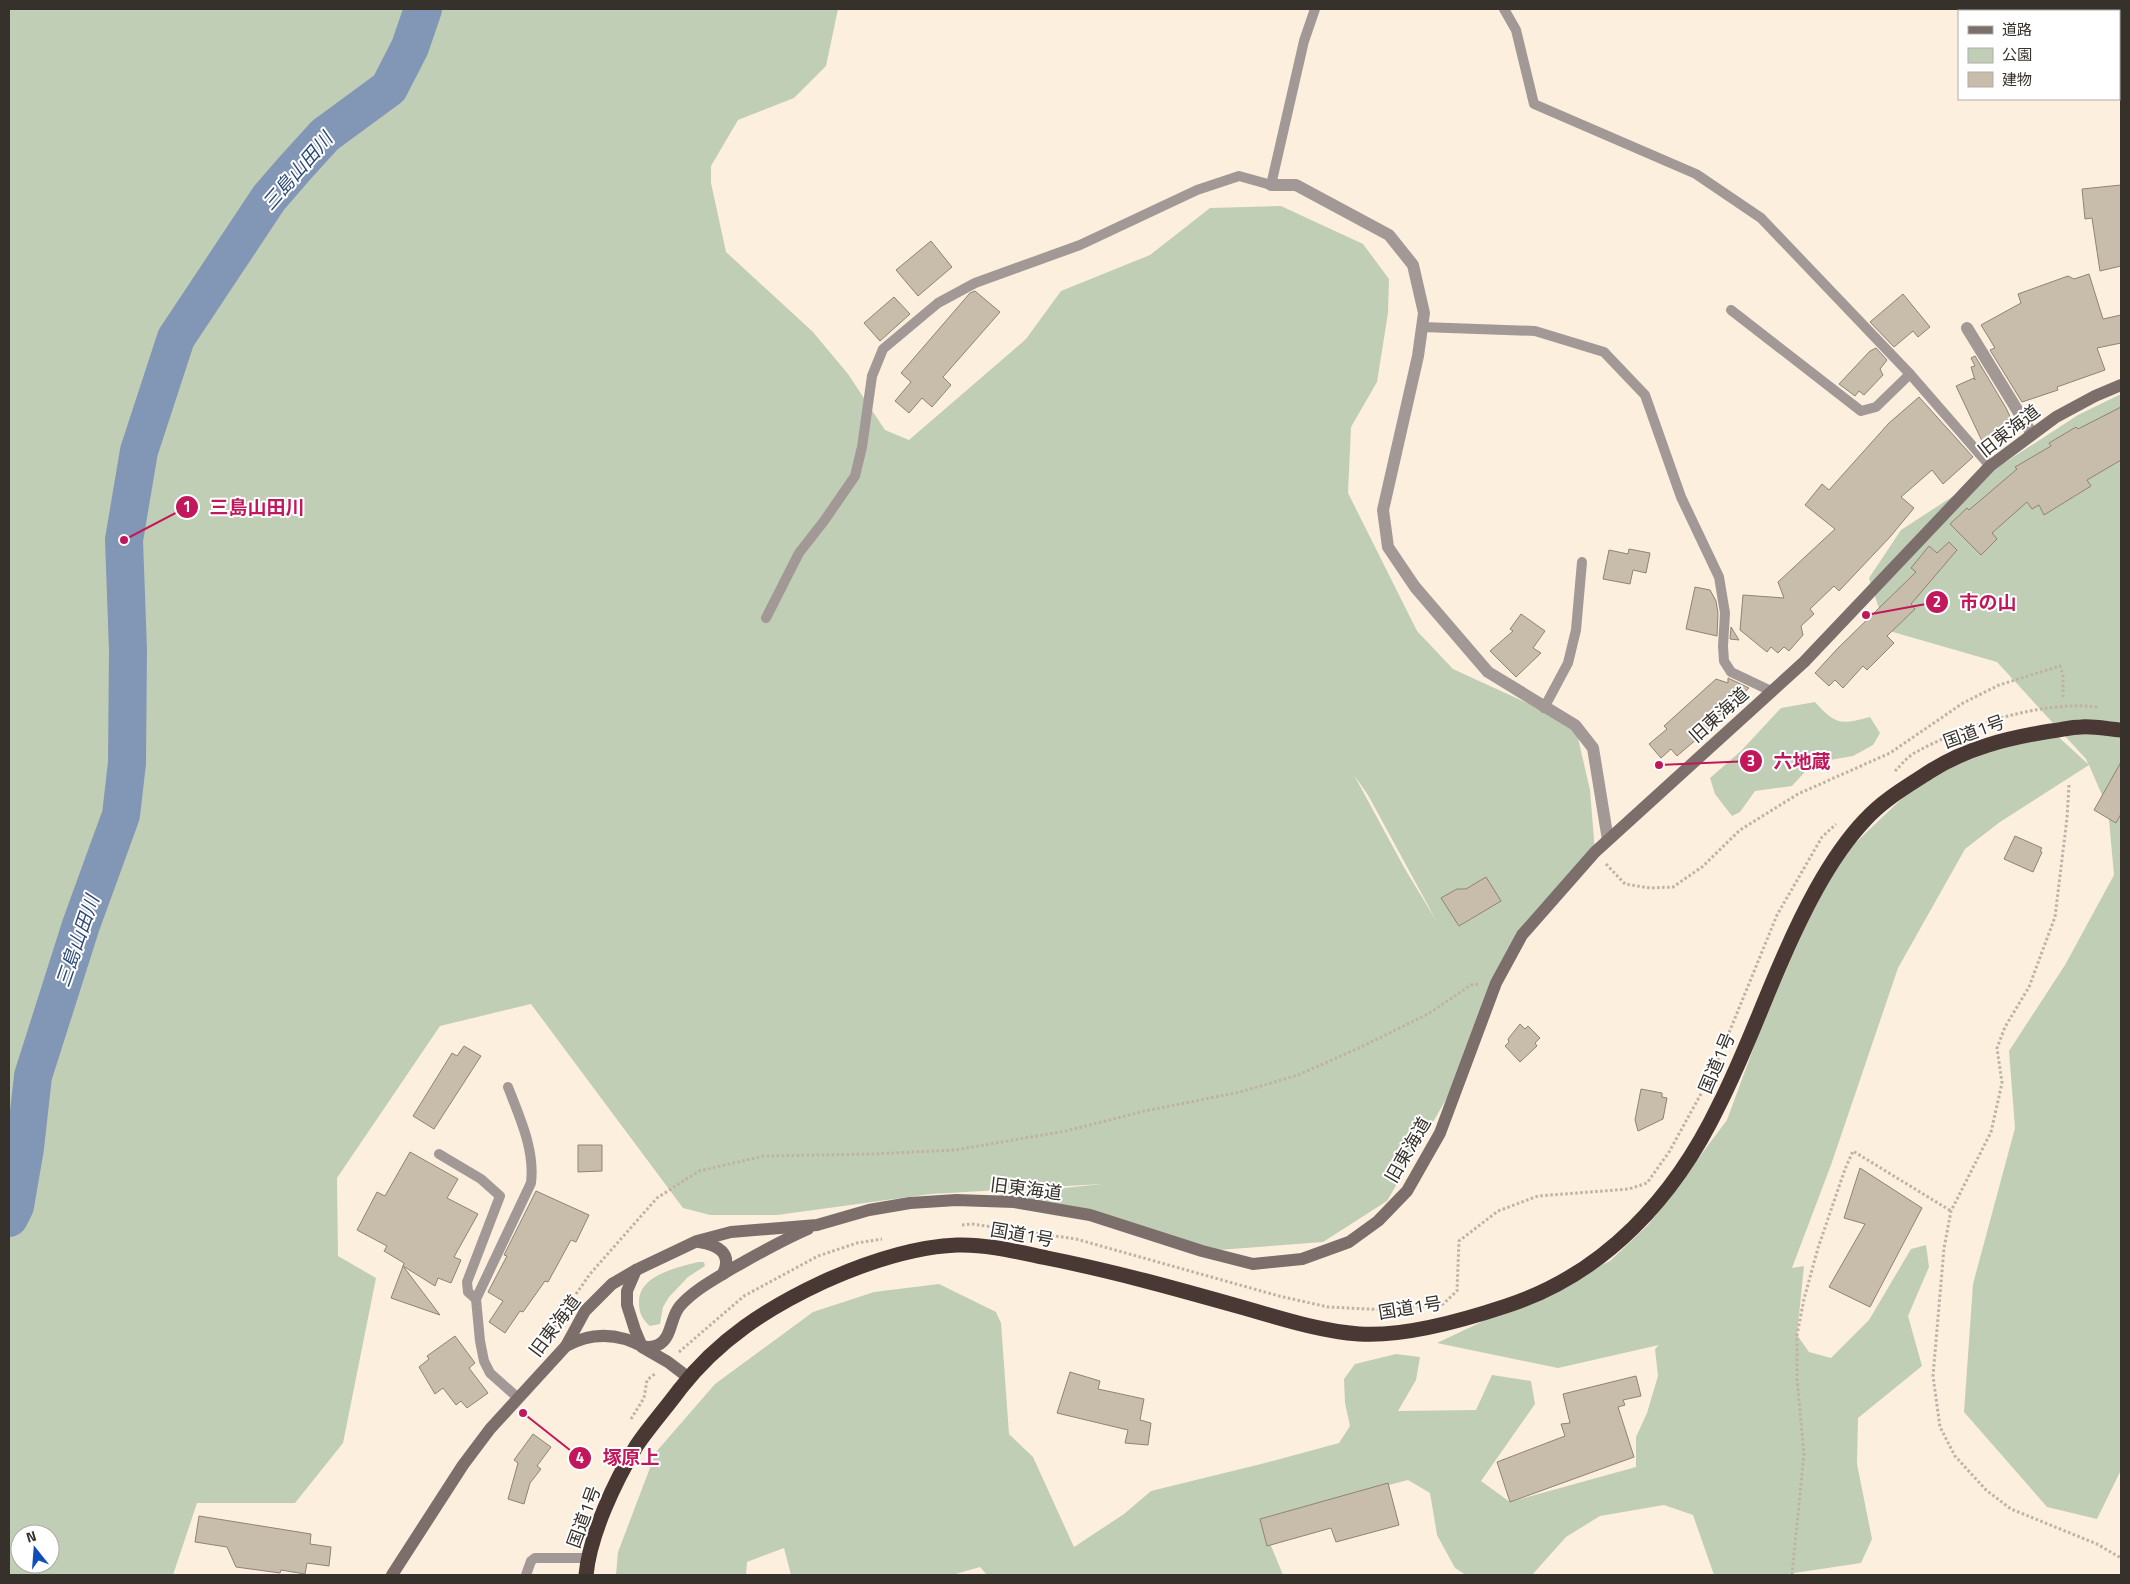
<svg xmlns="http://www.w3.org/2000/svg" width="2130" height="1584" viewBox="0 0 2130 1584" font-family="'Titillium Web','Noto Sans JP',sans-serif">
<style>
.green{fill:#c1ceb6;fill-rule:evenodd}
.lines{fill:none;stroke-linecap:round;stroke-linejoin:round}
.river{stroke:#8297b5;stroke-width:38}
.building{fill:#c8bcab;stroke:#8f8374}
.path{stroke:#bdb2a5;stroke-width:3;stroke-dasharray:2.5 2.5;stroke-linecap:butt}
.lane{stroke:#a29896;stroke-width:10}
.street{stroke:#a29896;stroke-width:12}
.secondary{stroke:#7c6e6b;stroke-width:12}
.highway{stroke:#493833;stroke-width:15}
.labels{text-anchor:middle;stroke-width:4;stroke-linejoin:round;paint-order:stroke}
.street-label{font-size:18px;fill:#36312b;stroke:#fff}
.water-label{font-size:19px;font-style:italic;fill:#2c4974;stroke:#fff}
.leader{fill:none;stroke:#c2185b;stroke-width:2}
.callout-dot{fill:#c2185b;stroke:#fff;stroke-width:2}
.mark-label{font-size:15px;text-anchor:middle;font-weight:bold;fill:#fff}
.callout-label{font-size:19px;text-anchor:middle;font-weight:bold;fill:#c2185b;stroke:#fff;stroke-width:4;stroke-linejoin:round;paint-order:stroke}
</style>
<rect width="100%" height="100%" fill="#fcefde"/>
<g class="green">
<path d="M9,9h829l-12,57 -32,32 -56,22 -27,46v17l15,69 87,80 35,42 37,56 24,10 117,-101 35,-48 89,-36 60,-47 71,-2 82,38 26,35 -1,34 -11,69 -26,45 -3,66 69,138 36,38 122,56 15,65 5,62 -88,110 -42,105 -78,134 -64,41 -105,8 -220,-55 104,-11 -171,10 -154,21h-67l-27,-7 -152,-204 -91,22 -103,152 1,78 38,22 -33,165 -48,60h-98l-24,72h-164zM1354,775l14,20 69,127 -32,-53zM20,1534h30v30h-30z"/>
<polygon points="2121,394 2121,1470 2097,1519 2047,1507 1964,1412 1973,1284 2015,1128 2009,1051 2065,965 2114,875 2108,809 2089,765 2000,822 1965,849 1898,968 1831,1165 1792,1268 1804,1266 1797,1335 1809,1352 1831,1358 1869,1320 1911,1249 1926,1245 1929,1267 1908,1316 1922,1366 1858,1418 1857,1464 1872,1539 1861,1563 1781,1575 1714,1575 1693,1515 1664,1505 1600,1516 1566,1537 1532,1575 1466,1575 1455,1568 1437,1535 1430,1493 1408,1480 1260,1519 1283,1575 987,1575 980,1567 952,1575 791,1575 784,1548 747,1562 746,1575 616,1575 618,1552 656,1452 715,1384 813,1312 874,1292 939,1284 996,1312 1001,1323 1009,1434 1033,1457 1074,1547 1124,1514 1151,1491 1265,1463 1339,1443 1350,1426 1345,1403 1344,1379 1355,1364 1396,1354 1420,1357 1416,1380 1398,1411 1476,1410 1492,1375 1531,1381 1535,1404 1481,1481 1510,1502 1636,1467 1636,1437 1647,1413 1658,1376 1655,1349 1659,1345 1558,1368 1437,1343 1610,1261 1649,1224 1727,1120 1763,1022 1833,864 1932,770 2052,731 2088,764 2086,759 1997,662 1886,630 1869,578 1901,530 2078,415"/>
<path d="M1815,702c21,23 25,23 55,15l10,16 -7,12 -20,11 -40,7 -21,23 -37,5 -15,21 -8,4 -17,-22 -5,-16 31,-27 40,-43z"/>
<path d="M699,1262h5l1,4 -17,11 -19,20 -6,10 -3,17 -10,2c-8,-7 -11,-13 -11,-23 -1,-28 39,-36 60,-41z"/>
</g>
<g class="lines">
<polyline class="river" points="9,1218 15,1206 25,1148 33,1076 81,925 121,815 127,763 128,650 124,540 139,451 176,338 269,198 295,168 325,135 389,88 410,47 423,9"/>
</g>
<g class="building">
<polygon points="2121,185 2121,266 2100,271 2092,218 2085,219 2082,189"/>
<polygon points="931,241 952,267 918,296 896,270"/>
<polygon points="2089,274 2103,319 2121,315 2121,343 2097,348 2105,370 2057,387 2058,390 2022,402 1990,350 1995,348 1981,325 2021,303 2018,294 2068,276 2074,279"/>
<polygon points="975,291 1000,312 943,377 951,385 932,407 922,398 909,413 895,401 911,382 901,373 970,293"/>
<polygon points="1903,294 1930,327 1918,337 1913,331 1894,347 1870,322"/>
<polygon points="894,297 910,314 880,341 864,323"/>
<polygon points="1876,348 1887,360 1880,369 1883,375 1864,395 1859,391 1855,396 1839,384 1870,351"/>
<polygon points="1975,356 2006,408 2014,425 1982,441 1956,386 1974,378 1975,380 1971,367 1975,366 1971,358"/>
<polygon points="1919,397 1973,457 1943,484 1932,470 1901,497 1914,508 1890,537 1839,591 1834,586 1810,609 1814,614 1801,626 1803,635 1789,651 1784,647 1778,653 1771,647 1767,652 1740,630 1743,595 1784,598 1778,582 1835,529 1805,505 1822,484 1829,490 1889,423"/>
<polygon points="2121,407 2121,460 2087,480 2091,486 2044,515 2039,505 2032,509 2027,502 1992,533 1997,539 1981,555 1950,524 1967,508 1969,510 2017,469 2015,467 2051,446 2049,443 2076,427 2078,429"/>
<polygon points="1949,542 1957,550 1911,604 1915,609 1887,636 1894,643 1867,670 1863,666 1843,688 1835,680 1829,686 1815,673 1838,648 1916,572 1911,568 1929,546 1937,553"/>
<polygon points="1629,549 1650,553 1646,573 1633,570 1630,584 1603,579 1609,550 1628,554"/>
<polygon points="1695,587 1710,590 1716,601 1718,613 1717,636 1686,629"/>
<polygon points="1521,614 1545,631 1533,648 1541,653 1516,677 1490,651 1513,631 1510,629"/>
<polygon points="1731,627 1739,640 1730,639"/>
<polygon points="1728,678 1749,688 1717,718 1719,720 1677,756 1671,749 1661,758 1649,744 1667,729 1664,726 1716,679 1728,683"/>
<polygon points="2121,762 2121,814 2116,823 2094,810"/>
<polygon points="2015,836 2042,848 2040,851 2042,852 2033,872 2004,859"/>
<polygon points="1486,877 1501,901 1459,926 1441,898 1457,889 1466,889"/>
<polygon points="1520,1024 1525,1029 1528,1026 1540,1038 1535,1043 1537,1046 1520,1062 1505,1046 1509,1042 1508,1039"/>
<polygon points="464,1046 481,1056 434,1129 413,1116 452,1053 457,1056"/>
<polygon points="1641,1089 1662,1093 1662,1097 1667,1098 1663,1119 1638,1131 1635,1120"/>
<polygon points="578,1145 602,1145 602,1171 578,1172"/>
<polygon points="410,1152 458,1179 447,1198 478,1214 454,1257 461,1260 451,1283 438,1278 435,1286 403,1266 404,1263 384,1251 387,1246 357,1230 377,1192 385,1196"/>
<polygon points="1860,1168 1922,1208 1870,1307 1829,1287 1865,1224 1844,1218"/>
<polygon points="536,1191 589,1215 576,1242 571,1240 548,1282 545,1281 523,1312 520,1311 505,1333 489,1322 503,1301 488,1292 507,1256 504,1255"/>
<polygon points="403,1266 440,1315 391,1298"/>
<polygon points="455,1336 475,1363 469,1368 488,1393 467,1408 461,1401 456,1405 443,1388 435,1394 419,1367 429,1359 427,1356"/>
<polygon points="1070,1372 1100,1381 1098,1389 1144,1399 1140,1420 1151,1423 1148,1445 1125,1443 1128,1430 1057,1413"/>
<polygon points="1636,1376 1641,1396 1623,1400 1625,1405 1618,1407 1634,1457 1510,1502 1497,1462 1565,1436 1561,1424 1570,1423 1563,1394"/>
<polygon points="533,1434 551,1447 537,1466 541,1469 530,1483 524,1504 508,1499 518,1463 514,1460"/>
<polygon points="1388,1483 1399,1525 1336,1542 1331,1528 1267,1546 1260,1519"/>
<polygon points="199,1516 311,1534 310,1544 331,1547 329,1566 307,1563 305,1574 281,1570 280,1573 236,1567 227,1547 195,1542"/>
</g>
<g class="lines">
<g class="path">
<path d="M1895,771c7,-7 14,-16 23,-20 48,-26 126,-51 180,-44"/>
<polyline points="2069,785 2067,818 2055,917 2029,987 2005,1027 1997,1048 2002,1083 1991,1132 1951,1211 1944,1248 1933,1376 1940,1427 1955,1456 1986,1490 2011,1509 2097,1544 2121,1558"/>
<polyline points="1606,864 1625,884 1650,888 1673,887 1702,867 1740,830 1798,794 1890,753 1963,703 1999,685 2060,666 2063,675 2063,697"/>
<polyline points="962,1225 972,1224 1076,1239 1279,1296 1328,1307 1389,1310 1443,1304 1457,1291 1459,1241 1498,1211 1538,1196 1629,1189 1647,1183 1669,1152 1713,1072 1777,915 1822,837 1836,824"/>
<polyline points="576,1294 590,1274 657,1198 699,1171 764,1156 873,1154 955,1150 1066,1131 1145,1111 1240,1092 1298,1075 1361,1047 1428,1014 1471,985 1479,984"/>
<polyline points="543,1344 560,1318"/>
<polyline points="679,1352 744,1296 818,1256 857,1243 882,1239"/>
<polyline points="631,1419 644,1398 647,1380 656,1373"/>
<polyline points="1792,1575 1804,1454 1797,1379 1797,1335 1804,1299 1818,1248 1845,1169 1853,1151 1951,1211"/>
</g>
<g class="lane">
<polyline points="1504,9 1516,30 1534,104 1696,174 1761,218 1910,374 1876,407 1861,411 1731,310"/>
<polyline points="1422,327 1535,331 1604,352 1645,395 1681,497 1719,577 1725,613 1723,646 1724,661 1731,672 1771,691"/>
<polyline points="1910,374 1990,466"/>
<polyline points="766,618 799,553 824,521 855,476 862,447 872,376 883,349 938,303 975,283 1080,245 1197,190 1239,176 1271,185 1304,41 1315,9"/>
<polyline points="1544,708 1568,663 1576,630 1582,562"/>
<path d="M508,1087c12,31 27,63 23,96l-55,116 4,42 4,20 6,12 28,25"/>
<polyline points="439,1154 481,1179 500,1196 467,1282 468,1292 476,1299"/>
<polyline points="526,1575 531,1561 535,1558 588,1558"/>
</g>
<g class="street">
<polyline points="1271,185 1296,185 1389,235 1413,265 1424,313 1418,356 1383,510 1388,547 1415,587 1488,672 1575,725 1593,748 1608,840"/>
<polyline points="1967,328 2032,434"/>
</g>
<g class="secondary">
<path d="M699,1242c19,3 34,11 24,32"/>
<polyline points="636,1270 627,1291 627,1305 635,1330 642,1347 668,1362 689,1378"/>
<path d="M566,1346c18,-10 38,-13 59,-7 11,3 20,12 33,6 14,-6 12,-28 22,-39 14,-16 35,-27 53,-38 25,-14 49,-28 75,-39"/>
<polyline points="392,1575 463,1465 490,1429 566,1346 585,1311 612,1284 636,1270 697,1241 731,1232 817,1225 869,1210 910,1203 956,1200 1014,1202 1090,1215 1202,1251 1253,1264 1302,1259 1349,1242 1378,1221 1407,1191 1440,1133 1496,983 1522,935 1595,852 1804,662 1990,466 2056,417 2095,396 2121,385"/>
</g>
<path class="highway" d="M586,1575c4,-41 29,-94 51,-130 13,-19 29,-37 43,-56 38,-49 87,-81 143,-107 42,-19 88,-35 134,-37 30,-1 61,7 90,13 66,13 130,31 194,49 39,11 78,24 118,27 44,3 105,-14 147,-28 99,-32 169,-109 213,-201 23,-45 40,-92 60,-138 21,-49 49,-108 86,-147 18,-20 41,-33 64,-48 37,-24 79,-34 122,-41 10,-1 20,-4 30,-4 13,-1 27,2 40,3"/>
</g>
<g class="labels">
<g class="street-label">
<text transform="translate(2009 431) rotate(-38)" y="6">旧東海道</text>
<text transform="translate(1719 715) rotate(-42)" y="6">旧東海道</text>
<text transform="translate(1974 732) rotate(-20)" y="6">国道1号</text>
<text transform="translate(1717 1063) rotate(-67)" y="6">国道1号</text>
<text transform="translate(1408 1150) rotate(-60)" y="6">旧東海道</text>
<text transform="translate(1026 1189) rotate(7)" y="6">旧東海道</text>
<text transform="translate(1022 1235) rotate(10)" y="6">国道1号</text>
<text transform="translate(1410 1308) rotate(-9)" y="6">国道1号</text>
<text transform="translate(555 1326) rotate(-53)" y="6">旧東海道</text>
<text transform="translate(584 1517) rotate(-70)" y="6">国道1号</text>
</g>
<g class="water-label">
<text transform="translate(297 171) rotate(-49)" y="7">三島山田川</text>
<text transform="translate(77 941) rotate(-71)" y="7">三島山田川</text>
</g>
</g>
<path class="leader" d="M124 540L187 507M1866 615L1937 602M1659 765L1751 761M523 1413L580 1458"/>
<g class="callout-dot">
<circle cx="124" cy="540" r="5"/>
<circle cx="1866" cy="615" r="5"/>
<circle cx="1659" cy="765" r="5"/>
<circle cx="523" cy="1413" r="5"/>
<circle cx="187" cy="507" r="12"/>
<circle cx="1937" cy="602" r="12"/>
<circle cx="1751" cy="761" r="12"/>
<circle cx="580" cy="1458" r="12"/>
</g>
<g class="mark-label">
<text x="187" y="512">1</text>
<text x="1937" y="607">2</text>
<text x="1751" y="766">3</text>
<text x="580" y="1463">4</text>
</g>
<g class="callout-label">
<text x="257" y="514">三島山田川</text>
<text x="1988" y="609">市の山</text>
<text x="1802" y="768">六地蔵</text>
<text x="631" y="1464">塚原上</text>
</g>
<rect width="2130" height="1584" fill="none" stroke="#36312b" stroke-width="20"/>
<rect x="1958" y="10" width="162" height="90" fill="#ffffff" stroke="#afadaa"/>
<rect x="1968" y="26" width="25" height="8" fill="#7c6e6b" stroke="#afadaa"/>
<text x="2002" y="35" font-size="15" fill="#36312b">道路</text>
<rect x="1968" y="48" width="25" height="15" fill="#c1ceb6" stroke="#afadaa"/>
<text x="2002" y="60" font-size="15" fill="#36312b">公園</text>
<rect x="1968" y="72" width="25" height="15" fill="#c8bcab" stroke="#afadaa"/>
<text x="2002" y="85" font-size="15" fill="#36312b">建物</text>
<g transform="translate(35 1549) rotate(343)"><circle r="24" fill="#ffffff" stroke="#afadaa"/>
<path d="M0-4L9 19L0 12L-9 19Z" fill="#0f4eb9"/>
<text y="-8" font-size="14" font-weight="bold" text-anchor="middle" fill="#36312b">N</text>
</g>
</svg>
